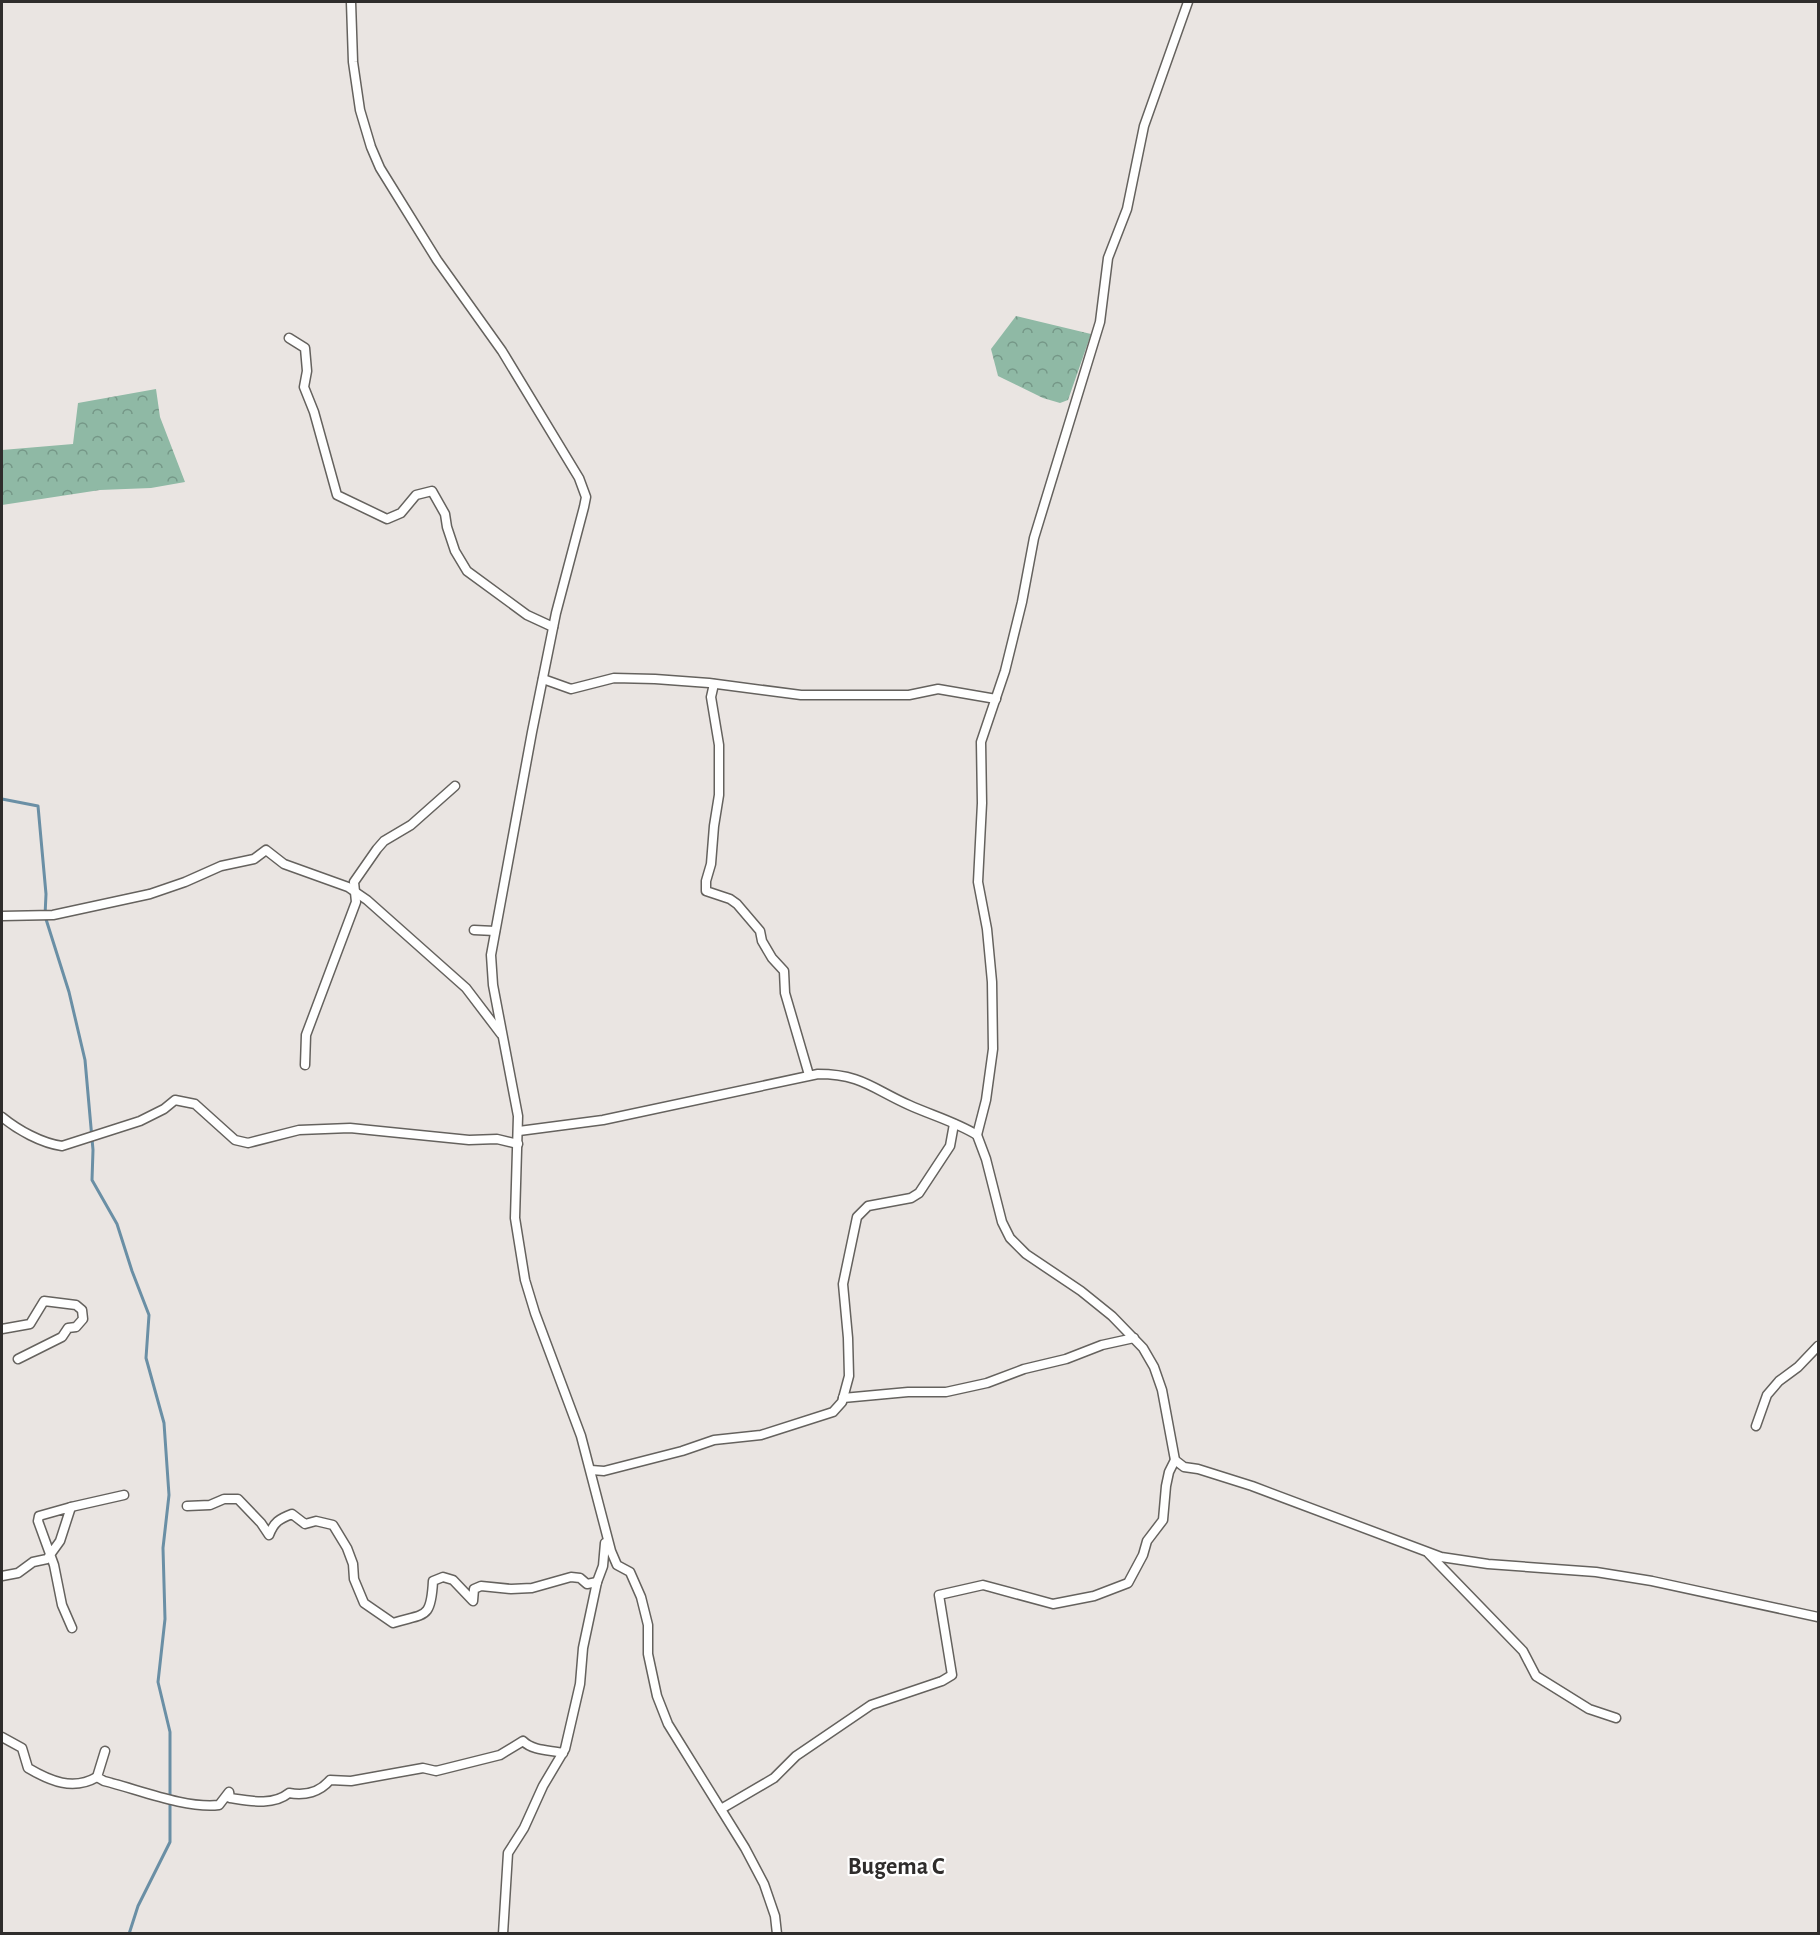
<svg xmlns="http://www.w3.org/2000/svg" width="1820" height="1935" viewBox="0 0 1820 1935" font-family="'Alegreya Sans',sans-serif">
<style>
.forest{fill:url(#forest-crowns)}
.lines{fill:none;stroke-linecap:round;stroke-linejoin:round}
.stream{stroke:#6a8fa5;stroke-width:3}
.street-casing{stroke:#65625e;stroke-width:11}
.street{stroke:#fff;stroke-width:8}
.labels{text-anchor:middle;stroke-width:4.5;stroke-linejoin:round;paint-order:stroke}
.quarter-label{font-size:24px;font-weight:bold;fill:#2f2d2c;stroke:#fff}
</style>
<defs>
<pattern id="forest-crowns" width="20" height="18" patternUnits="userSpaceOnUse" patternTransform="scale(1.5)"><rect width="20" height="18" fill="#8fb9a5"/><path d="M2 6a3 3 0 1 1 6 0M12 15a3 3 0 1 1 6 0" fill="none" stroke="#759787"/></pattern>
</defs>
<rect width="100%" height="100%" fill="#eae5e2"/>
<g class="forest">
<polygon points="1016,316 1091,334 1068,400 1060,403 1043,398 998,376 991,349"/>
<polygon points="156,389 160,417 185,482 151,488 100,490 2,505 2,450 73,444 78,403"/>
</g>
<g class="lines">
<polyline class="stream" points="2,799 38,806 46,894 45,916 69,992 85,1060 93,1150 92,1180 117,1224 132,1271 149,1315 146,1358 164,1423 169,1495 163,1548 165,1619 158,1682 170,1732 170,1842 138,1906 129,1934"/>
<defs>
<g id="street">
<polyline points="351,2 353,62 360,110 371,147 380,168 437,260 502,351 579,478 586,497 584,507 556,613 532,732 491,955 493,985 518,1116 515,1218 525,1280 535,1313 581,1436 611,1551 617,1565 630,1572 641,1597 648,1625 648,1654 657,1696 668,1724 745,1848 764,1884 775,1916 777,1934"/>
<polyline points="289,338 305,348 307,371 304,387 314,412 337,495 387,519 401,513 416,495 432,491 445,514 447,527 455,551 467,571 527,615 553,627"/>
<polyline points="543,679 571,689 614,678 655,679 709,683 801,695 909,695 938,689 996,699"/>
<polyline points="714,684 711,697 719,745 719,795 714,826 711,864 706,881 706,891 730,899 737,904 760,931 762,941 772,958 784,971 785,993 809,1075"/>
<polyline points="2,916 53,915 150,894 185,882 221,866 254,859 266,850 284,864 348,887 367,900 466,988 501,1034"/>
<polyline points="474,930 495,931"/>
<polyline points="305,1065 306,1035 356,902 354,882 377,849 384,841 411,825 455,786"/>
<path d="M2,1117c16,13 39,26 60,29l78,-25 24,-12 11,-9 20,4 40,36 13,3 51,-13 51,-2 119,12 28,-1 21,5"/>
<path d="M519,1131l84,-11 215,-46c43,0 55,15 91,31 22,10 47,17 68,30l9,24 16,63 8,16 16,16 55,37 31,25 31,32 11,19 8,23 13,70 9,7 14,2 54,17 189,71 47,7 108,8 56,9 166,36"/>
<polyline points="977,1135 986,1100 993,1049 992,982 987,929 978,882 982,803 981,742 1005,671 1022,602 1034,538 1100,322 1108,258 1127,209 1144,126 1188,2"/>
<polyline points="2,1329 30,1324 44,1301 76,1305 82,1310 83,1319 76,1327 68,1328 62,1337 18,1359"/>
<polyline points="843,1398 908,1392 946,1392 987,1383 1024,1369 1066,1359 1102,1345 1134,1338"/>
<polyline points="1756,1426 1767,1395 1779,1381 1798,1367 1818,1346"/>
<polyline points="591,1470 604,1471 682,1451 714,1440 761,1435 833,1412 842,1402 849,1376 848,1338 843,1284 857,1217 868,1206 911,1198 919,1193 950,1146 954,1124"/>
<path d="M187,1506l23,-1 14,-6h14l23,24 8,12c5,-13 10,-16 23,-21l13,10 11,-3 17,4 14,23 6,16 1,15 10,24 29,20c32,-10 38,-3 40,-42l10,-4 10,3 20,21 1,-12 7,-3 30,3 21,-1 39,-11 9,1 7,6 10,-2"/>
<polyline points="71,1507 124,1495"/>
<polyline points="1429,1554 1523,1651 1536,1676 1589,1709 1616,1718"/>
<polyline points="2,1576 18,1573 33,1562 47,1559 60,1541 71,1507 39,1516 38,1521 54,1565 62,1605 72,1628"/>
<path d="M2,1737l20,11 6,20c22,13 45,23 69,9"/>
<path d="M105,1751l-8,26 7,4c33,8 82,28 115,24l10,-13 1,6c20,3 43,8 59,-5 16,3 31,-1 41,-13l21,1 72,-13 13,3 64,-16 23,-14c10,10 27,9 40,12"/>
<polyline points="721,1809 774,1778 796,1756 871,1705 942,1681 952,1675 939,1595 983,1585 1053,1604 1094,1596 1128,1583 1143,1555 1147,1541 1163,1520 1166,1486 1169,1472 1175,1460"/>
<polyline points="503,1934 508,1853 524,1828 543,1786 565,1749 580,1684 583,1648 597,1582 603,1566 605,1543"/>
</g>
</defs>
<use href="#street" class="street-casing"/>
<use href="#street" class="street"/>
</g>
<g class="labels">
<g class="quarter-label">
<text x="896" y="1874">Bugema C</text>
</g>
</g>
<rect width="1820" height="1935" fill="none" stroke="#2f2d2c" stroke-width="6"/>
</svg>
